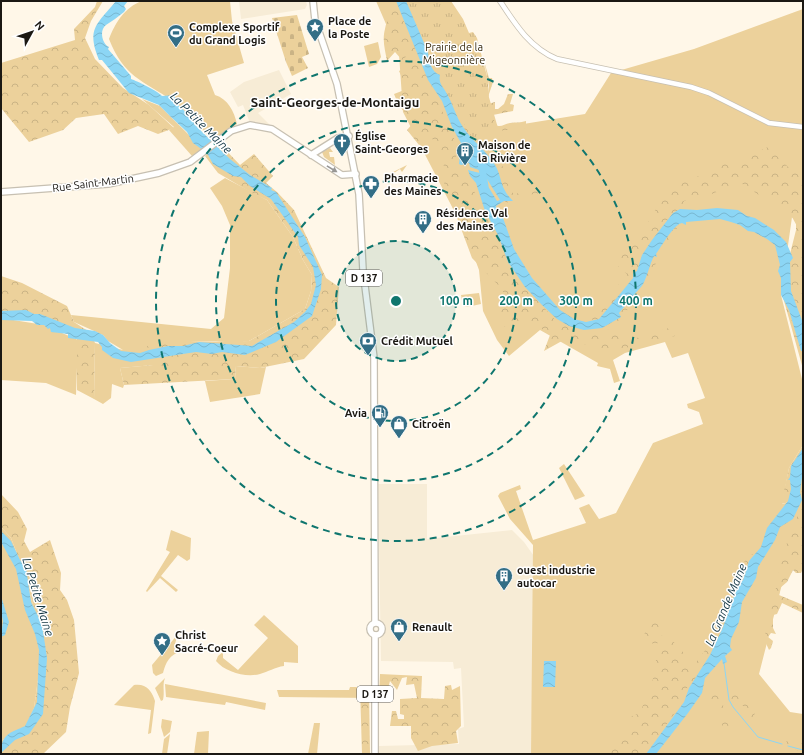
<svg xmlns="http://www.w3.org/2000/svg" width="804" height="755" viewBox="0 0 804 755" font-family="Ubuntu,sans-serif">
<style>
.built{fill:#f7ecd6}
.green{fill:#ecd19b}
.forest{fill:url(#forest-crowns)}
.cemetery{fill:url(#cemetery-stones)}
.park{fill:url(#park-tufts)}
.water{fill:url(#water-waves)}
.lines{fill:none;stroke-linecap:round;stroke-linejoin:round}
.stream{stroke:#8cd6f5;stroke-width:1}
.river{stroke:#8cd6f5;stroke-width:7}
.minor-casing{stroke:#c7c0b2;stroke-width:6}
.major-casing{stroke:#c7c0b2;stroke-width:8}
.minor{stroke:#fff;stroke-width:4.5}
.major{stroke:#fff;stroke-width:5.5}
.oneway{fill:#989795}
.ring{fill:none;stroke:#0f766e;stroke-width:2;stroke-dasharray:7 5}
.labels{text-anchor:middle;stroke-width:3;stroke-linejoin:round;paint-order:stroke}
.shield{fill:#fff;stroke:#5f5d5a;stroke-width:1}
.shield-label{font-size:10px;font-weight:bold;fill:#1b1813}
.poi-label{font-size:11px;font-weight:bold;fill:#1b1813;stroke:#fff;text-anchor:start}
.park-label{font-size:11px;fill:#3b2e12;stroke:#fff}
.street-label{font-size:11px;fill:#1b1813;stroke:#fff}
.water-label{font-size:12px;font-style:italic;fill:#133643;stroke:#fff}
.quarter-label{font-size:13px;font-weight:bold;fill:#1b1813;stroke:#fff}
.centre{fill:#0f766e;stroke:#fff;stroke-width:2}
.ring-label{font-size:12px;text-anchor:middle;font-weight:bold;fill:#0f766e;stroke:#fff;stroke-width:3;stroke-linejoin:round;paint-order:stroke}
</style>
<defs>
<pattern id="forest-crowns" width="20" height="18" patternUnits="userSpaceOnUse"><rect width="20" height="18" fill="#ecd19b"/><path d="M2 6a3 3 0 1 1 6 0M12 15a3 3 0 1 1 6 0" fill="none" stroke="#cab385"/></pattern>
<pattern id="cemetery-stones" width="16" height="16" patternUnits="userSpaceOnUse"><rect width="16" height="16" fill="#ecd19b"/><path d="M2 7V4a2 2 0 0 1 4 0v3zM10 15v-3a2 2 0 0 1 4 0v3z" fill="#cab385"/></pattern>
<pattern id="park-tufts" width="24" height="20" patternUnits="userSpaceOnUse"><rect width="24" height="20" fill="#ecd19b"/><path d="M3 7l-1-3M5 7V3M7 7l1-3M15 17l-1-3M17 17v-4M19 17l1-3" fill="none" stroke="#cab385"/></pattern>
<pattern id="water-waves" width="16" height="10" patternUnits="userSpaceOnUse"><rect width="16" height="10" fill="#8cd6f5"/><path d="M0 5q4-4 8 0t8 0" fill="none" stroke="#78b7d1"/></pattern>
</defs>
<rect width="100%" height="100%" fill="#fff7e8"/>
<g class="built">
<polygon points="239,1 306,1 307,5 305,9 241,19"/>
<polygon points="279,70 291,94 258,113 270,125 250,123 243,105 238,107 230,92 244,82"/>
<polygon points="378,484 427,484 427,539 512,530 524,542 536,559 531,754 378,754 379,746 459,744 458,729 464,727 461,668 454,669 453,662 381,661"/>
</g>
<g class="green">
<path d="M142,1h88l2,20 12,42 -37,12 8,20c13,4 19,16 22,29l-25,17c-8,-10 -29,-34 -39,-40 -31,-21 -49,-24 -64,-62 6,-16 16,-32 33,-38z"/>
<polygon points="376,1 448,1 473,43 498,128 585,114 611,73 694,49 803,9 803,237 792,217 781,295 803,383 803,445 789,468 782,504 803,499 803,502 759,674 790,712 803,714 803,754 531,754 533,545 510,519 498,496 500,493 520,485 521,489 516,491 533,540 586,523 579,508 589,504 599,519 616,513 653,443 703,424 699,412 688,408 687,404 705,398 688,353 672,358 665,342 625,353 613,360 620,381 614,383 610,369 597,366 598,363 540,330 509,356 497,340 483,311 479,270 465,232 403,112 399,54"/>
<polygon points="378,42 381,57 377,64 369,67 364,46"/>
<polygon points="142,99 160,106 203,149 192,156 169,130 174,127"/>
<polygon points="330,148 333,152 329,152 330,157 334,157 335,165 324,157 322,152"/>
<polygon points="407,165 402,172 400,169 394,173 396,176 400,174 398,177 388,180 387,175"/>
<polygon points="225,178 267,200 293,237 303,260 312,275 311,291 305,309 249,341 243,341 244,344 216,341 190,342 154,365 120,368 124,385 123,388 112,384 111,398 103,404 94,399 95,343 123,350 108,341 103,335 74,322 71,315 211,329 224,318 230,268 230,225 222,206 210,188"/>
<polygon points="479,293 481,304 467,307 463,306 461,295"/>
<polygon points="1,318 44,325 78,340 76,395 46,383 1,380"/>
<polygon points="236,366 260,368 266,367 260,394 210,402 205,381 235,379"/>
<polygon points="564,464 585,496 575,500 559,468"/>
<polygon points="1,527 11,538 24,572 43,642 34,708 26,726 1,741"/>
<polygon points="171,530 191,538 190,559 187,561 178,555 161,576 178,590 176,592 160,578 147,592 146,591 170,552 166,550"/>
<path d="M264,615l34,31v17l-14,-1v4c-9,1 -16,6 -24,8 -14,4 -35,-2 -44,-13l2,-5 5,-4v6l15,12 30,-32 -14,-13z"/>
<path d="M178,634l-4,13 8,4c-13,4 -16,11 -19,22l-7,3 -3,-3 -1,-8z"/>
<path d="M165,678c-3,7 0,14 -2,22l-2,1 -6,-13z"/>
<polygon points="165,684 266,703 265,710 226,702 225,705 166,697"/>
<path d="M134,685c12,-2 18,6 21,16l-4,32 -3,1 3,-24 -37,-5z"/>
<polygon points="350,687 372,687 372,698 279,697 277,690 349,690"/>
<polygon points="162,719 172,721 170,732 164,737 161,727"/>
<polygon points="314,723 320,723 317,754 308,754"/>
<polygon points="209,731 208,754 194,754 197,732"/>
<polygon points="170,734 167,754 162,754 164,739"/>
</g>
<g class="forest">
<polygon points="97,1 103,1 91,21 85,38 95,59 123,88 149,105 174,128 158,134 138,126 118,134 104,114 76,118 63,130 29,142 1,108 1,63 75,40 74,29 95,7"/>
<path d="M392,1h3l61,142v18l21,35 37,78 43,48 26,11 32,-4 9,13 48,-15 3,9 -40,9 -33,11 -9,-12 -21,1 -3,-8 -25,14 6,-16 -17,-13 -12,3 -6,-6 -11,8 1,-9 -13,-8 14,-14 -6,-9 -28,-29 -28,-75 4,-7 -15,-37 -14,6 -12,-15 7,-8 -15,-16 -5,-12 13,-5 -8,-18 17,-10 -4,-9 -10,8 -7,-8 -8,9c-2,-11 -5,-21 -2,-32 2,-12 9,-15 7,-28z"/>
<polygon points="484,61 489,78 492,78 493,82 487,100 489,86"/>
<path d="M439,71l13,32 16,27 1,6c16,9 31,18 36,37 3,10 2,15 10,22l6,-4 25,-3 1,4 -26,4 -15,7 -40,-67 -31,-59z"/>
<path d="M508,94h5l-3,10 4,1 -1,6 -20,4 2,10c6,3 9,-1 15,-2 6,-1 10,0 16,-2v7l-29,3 -6,9 -3,-36 7,-2v7h3l6,-5z"/>
<polygon points="220,144 240,165 254,154 273,176 266,183 277,192 294,210 326,278 339,287 336,325 304,359 260,368 236,366 235,379 124,385 120,368 153,365 147,346 176,342 249,341 305,309 311,291 312,275 303,260 293,237 267,200 252,193 218,173 205,156"/>
<path d="M768,147l20,20 15,2v200l-22,-79 15,-60v-10l-58,-39c-17,10 -33,17 -54,20l-8,30 -53,86 -12,11 -20,-9 36,-45 -9,-7 6,-19 24,-26 22,-36 15,-7 20,-4 15,-16h22z"/>
<polygon points="1,276 22,283 67,306 74,322 91,333 95,343 94,399 77,390 77,337 42,318 1,315"/>
<polygon points="803,445 803,499 781,504 789,468"/>
<polygon points="1,494 18,512 27,529 24,541 30,552 50,540 61,573 60,590 67,600 74,620 79,673 70,707 66,732 43,754 1,754 1,741 26,726 34,708 43,642 24,572 11,538 1,527"/>
<polygon points="803,501 803,569 801,573 796,573 793,570 787,582 780,588 779,595 803,605 803,613 782,603 777,614 773,615 773,628 776,634 771,633 768,637 773,641 771,648 769,650 764,639 774,598 782,556"/>
<path d="M752,554l3,2 -15,24 -2,14 -7,6c5,20 -25,63 -37,81l-6,3 -3,15 -40,55h-38l17,-26 13,4 5,-11 -10,-2 -2,-2 10,-4 13,-34 3,-19 5,-7 1,-10 -21,1 10,-29 3,-3 11,9 -12,13c21,2 29,16 40,32l20,-26 2,-13 6,-3c4,-22 12,-56 31,-70z"/>
<polygon points="380,674 422,676 421,698 444,699 445,686 451,685 452,690 460,686 461,726 456,731 458,743 432,746 418,751 411,738 411,726 390,726 392,711 396,711 398,719 404,719 404,715 400,714 400,699 417,698 414,684 406,685 407,677 402,678 397,690 390,681 385,700 379,699"/>
<polygon points="360,687 369,687 370,754 362,754"/>
<path d="M700,689l27,5 -1,9 -3,2 3,12 13,5 6,-5v-10l-8,-5 -4,1 -6,-1 2,-8 7,-4 22,18 -5,9 -16,9 -6,-2 -8,5c-1,-9 -6,-17 -8,-26l-17,-9z"/>
<polygon points="787,737 790,737 793,742 800,744 803,741 803,754 792,747 786,747"/>
</g>
<polygon class="cemetery" points="297,15 309,54 302,57 308,68 292,76 286,62 272,18"/>
<polygon class="park" points="408,1 451,1 463,19 469,33 473,32 477,38 488,80 490,134 485,144 478,149 431,64"/>
<g class="water">
<path d="M116,1h12l-4,5 2,3 -2,3c-6,5 -12,9 -18,13 -7,5 -4,19 3,22l-1,2 23,27v3c6,2 27,12 31,17l13,-1v7l18,17 1,5 36,35 20,16 22,13 -1,2 5,2 29,45 17,38 -1,14 -9,27 -36,26 -31,13 -23,-3 -10,2 -16,-2 -65,10 -18,-4 -11,-8v-3l-4,-5 -30,-4v-4l-17,-2 -1,-4 -2,1 -4,-4h-7l-5,-4 -31,-1v-9l25,-1 8,4h6l35,14 20,3 8,4 7,8 11,8 19,2 9,-3 19,-4h15l16,-4 53,4 42,-24 11,-10 6,-8 5,-19 -3,-18 -14,-22 -1,-8 -27,-38 -21,-13 -9,-9 -8,-1 -20,-12 -6,-11 -14,-10 -6,-11 -16,-15 -12,-12 -30,-12 -27,-33h-3c-13,-31 -2,-36 17,-59z"/>
<path d="M396,1h10l22,51c1,9 3,20 12,23 -2,9 4,12 7,19 6,10 9,23 16,33 9,14 24,24 32,38 8,14 4,22 18,36h-9l-8,5 1,6 5,3 12,34 18,29 28,32 14,9 12,3 13,-3 21,-25 13,-16v-5l4,-2 5,-16 10,-15 21,-27 7,-4 17,1 20,-2 21,2 9,6 8,2 19,12 12,12 7,16 -3,4 1,29 12,32v28h-2l-12,-41 -8,-15v-17l-3,-7 2,-6 -5,-20 -8,-6 -13,-7 -6,-1 -8,-6 -9,-3 -11,-3 -34,3v3l-4,-2c-8,1 -21,24 -26,31l1,3 -3,-1c-4,7 -8,26 -13,31 -8,8 -14,17 -22,26l2,4 -19,11 -18,2 -15,-4 -12,-7 -15,-14 -17,-18 -17,-25 -10,-27 -13,-24 -9,-28 -6,-7 -2,-6 12,3 17,28 3,-1 -18,-29 -12,-4 -1,-4 -8,2 -2,-1 2,-21 -9,-16 -10,-26 -14,-21z"/>
<polygon points="803,448 803,470 800,492 802,500 793,519 780,527 775,540 758,567 756,578 742,602 739,622 731,639 730,647 732,650 725,656 727,662 723,664 722,659 705,678 702,693 688,713 656,754 646,754 684,702 689,688 710,655 723,627 738,585 743,580 749,561 761,547 767,528 788,501 791,489 790,480 788,480 790,477 791,466"/>
<path d="M1,531l10,10 9,19 6,8 5,34 11,22 5,34 -4,56 -14,20 -14,6 -14,13c0,-19 9,-20 24,-27l12,-24 2,-52 -4,-16 -10,-24 -9,-41 -15,-27z"/>
<polygon points="1,596 9,622 5,635 1,637 3,621 1,612"/>
<polygon points="544,661 556,661 555,687 543,687"/>
</g>
<g class="lines">
<g class="stream">
<polyline points="724,663 729,700 733,707 758,737 782,744"/>
<polyline points="788,746 803,750"/>
</g>
<polyline class="river" points="481,163 485,186"/>
<defs>
<path id="minor" d="M500,1c15,23 30,47 57,58l134,28 18,6 60,30 34,4"/>
<g id="major">
<polyline points="313,1 315,20 337,84 359,194 363,270 374,358 375,622"/>
<polyline points="311,155 338,138 349,136"/>
<polyline points="1,192 108,184 159,173 190,162 231,131 250,125 272,129 342,175 356,174"/>
<circle cx="376" cy="629" r="6"/>
<polyline points="375,635 375,754"/>
</g>
</defs>
<use href="#minor" class="minor-casing"/>
<use href="#major" class="major-casing"/>
<use href="#minor" class="minor"/>
<use href="#major" class="major"/>
</g>
<defs><path id="oneway-solid" d="M-6-.8H1V-3.2L6.5 0L1 3.2V.8H-6Z"/></defs>
<use class="oneway" href="#oneway-solid" transform="translate(332 169) rotate(31)"/>
<circle cx="396" cy="301" r="60" fill="#0f766e" fill-opacity=".12"/>
<g class="ring">
<circle cx="396" cy="301" r="60"/>
<circle cx="396" cy="301" r="120"/>
<circle cx="396" cy="301" r="180"/>
<circle cx="396" cy="301" r="240"/>
</g>
<defs>
<symbol id="sight-pin" viewBox="-11 -11 22 30"><path d="M0 17L-7.5 6A9.5 9.5 0 1 1 7.5 6Z" fill="#336e86" stroke="#fff"/><path d="M0-6L1.8-2.2L6-1.7L2.9 1.2L3.7 5.4L0 3.3L-3.7 5.4L-2.9 1.2L-6-1.7L-1.8-2.2Z" fill="#fff"/></symbol>
<symbol id="stadium-pin" viewBox="-11 -11 22 30"><path d="M0 17L-7.5 6A9.5 9.5 0 1 1 7.5 6Z" fill="#336e86" stroke="#fff"/><path d="M0-5a6.5 5 0 1 0 0 10a6.5 5 0 1 0 0-10ZM-3.5-1.8h7v3.6h-7Z" fill="#fff"/></symbol>
<symbol id="church-pin" viewBox="-11 -11 22 30"><path d="M0 17L-7.5 6A9.5 9.5 0 1 1 7.5 6Z" fill="#336e86" stroke="#fff"/><path d="M-1.2-6h2.4v3.5h3.3v2.4h-3.3V6h-2.4V-.1h-3.3v-2.4h3.3Z" fill="#fff"/></symbol>
<symbol id="building-pin" viewBox="-11 -11 22 30"><path d="M0 17L-7.5 6A9.5 9.5 0 1 1 7.5 6Z" fill="#336e86" stroke="#fff"/><path d="M-4-6H4V6H1V3H-1V6H-4ZM-2.5-4.3h1.7v1.8h-1.7ZM.8-4.3h1.7v1.8H.8ZM-2.5-1h1.7V.8h-1.7ZM.8-1h1.7V.8H.8Z" fill="#fff"/></symbol>
<symbol id="pharmacy-pin" viewBox="-11 -11 22 30"><path d="M0 17L-7.5 6A9.5 9.5 0 1 1 7.5 6Z" fill="#336e86" stroke="#fff"/><path d="M-2-6h4v4h4v4h-4v4h-4v-4h-4v-4h4Z" fill="#fff"/></symbol>
<symbol id="bank-pin" viewBox="-11 -11 22 30"><path d="M0 17L-7.5 6A9.5 9.5 0 1 1 7.5 6Z" fill="#336e86" stroke="#fff"/><path d="M-6-4H6V4H-6ZM0-2.3a2.3 2.3 0 1 0 0 4.6a2.3 2.3 0 1 0 0-4.6Z" fill="#fff"/></symbol>
<symbol id="fuel-pin" viewBox="-11 -11 22 30"><path d="M0 17L-7.5 6A9.5 9.5 0 1 1 7.5 6Z" fill="#336e86" stroke="#fff"/><path d="M-5.5-6h7V0h2V4h1.3V-2.5L3-4.5l.8-.8L6-3V5H2.5V1h-1V6h-7ZM-4.2-4.7v3.2H.2V-4.7Z" fill="#fff"/></symbol>
<symbol id="shop-pin" viewBox="-11 -11 22 30"><path d="M0 17L-7.5 6A9.5 9.5 0 1 1 7.5 6Z" fill="#336e86" stroke="#fff"/><path d="M-5-2.5h2.3a2.7 3.5 0 0 1 5.4 0H5L5.5 6h-11ZM-1.5-2.5h3a1.5 2.3 0 0 0-3 0Z" fill="#fff"/></symbol>
</defs>
<g fill-rule="evenodd">
<use href="#sight-pin" x="305" y="17" width="20" height="27"/>
<use href="#stadium-pin" x="166" y="23" width="20" height="27"/>
<use href="#church-pin" x="332" y="132" width="20" height="27"/>
<use href="#building-pin" x="455" y="141" width="20" height="27"/>
<use href="#pharmacy-pin" x="361" y="174" width="20" height="27"/>
<use href="#building-pin" x="413" y="209" width="20" height="27"/>
<use href="#bank-pin" x="358" y="331" width="20" height="27"/>
<use href="#fuel-pin" x="370" y="403" width="20" height="27"/>
<use href="#shop-pin" x="389" y="414" width="20" height="27"/>
<use href="#building-pin" x="494" y="566" width="20" height="27"/>
<use href="#shop-pin" x="389" y="617" width="20" height="27"/>
<use href="#sight-pin" x="152" y="631" width="20" height="27"/>
</g>
<g class="labels">
<g class="shield">
<rect x="346" y="270" width="36" height="16" rx="3"/>
<rect x="357" y="686" width="36" height="16" rx="3"/>
</g>
<g class="shield-label">
<text x="364" y="282">D 137</text>
<text x="375" y="698">D 137</text>
</g>
<g class="poi-label">
<text x="328" y="25">Place de<tspan x="328" dy="13">la Poste</tspan></text>
<text x="189" y="31">Complexe Sportif<tspan x="189" dy="13">du Grand Logis</tspan></text>
<text x="355" y="140">Église<tspan x="355" dy="13">Saint-Georges</tspan></text>
<text x="478" y="149">Maison de<tspan x="478" dy="13">la Rivière</tspan></text>
<text x="384" y="182">Pharmacie<tspan x="384" dy="13">des Maines</tspan></text>
<text x="436" y="217">Résidence Val<tspan x="436" dy="13">des Maines</tspan></text>
<text x="381" y="345">Crédit Mutuel</text>
<text x="367" y="417" text-anchor="end">Avia</text>
<text x="412" y="428">Citroën</text>
<text x="517" y="574">ouest industrie<tspan x="517" dy="13">autocar</tspan></text>
<text x="412" y="631">Renault</text>
<text x="175" y="639">Christ<tspan x="175" dy="13">Sacré-Coeur</tspan></text>
</g>
<g class="park-label">
<text x="454" y="51">Prairie de la<tspan x="454" dy="13">Migeonnière</tspan></text>
</g>
<g class="street-label">
<text transform="translate(93 183) rotate(-7)" y="4">Rue Saint-Martin</text>
</g>
<g class="water-label">
<text transform="translate(201 123) rotate(45)" y="4">La Petite Maine</text>
<text transform="translate(38 597) rotate(73)" y="4">La Petite Maine</text>
<text transform="translate(726 605) rotate(-67)" y="4">La Grande Maine</text>
</g>
<g class="quarter-label">
<text x="335" y="107">Saint-Georges-de-Montaigu</text>
</g>
</g>
<circle cx="396" cy="301" r="6" class="centre"/>
<g class="ring-label">
<text x="456" y="305">100 m</text>
<text x="516" y="305">200 m</text>
<text x="576" y="305">300 m</text>
<text x="636" y="305">400 m</text>
</g>
<rect width="804" height="755" fill="none" stroke="#1b1813" stroke-width="4"/>
<g transform="translate(32 32) rotate(50)" stroke="#ffffff" stroke-width="3" paint-order="stroke">
<path d="M0-3L7 15L0 10L-7 15Z" fill="#1b1813"/>
<text y="-6" font-size="11" font-weight="bold" text-anchor="middle" fill="#1b1813">N</text>
</g>
</svg>
